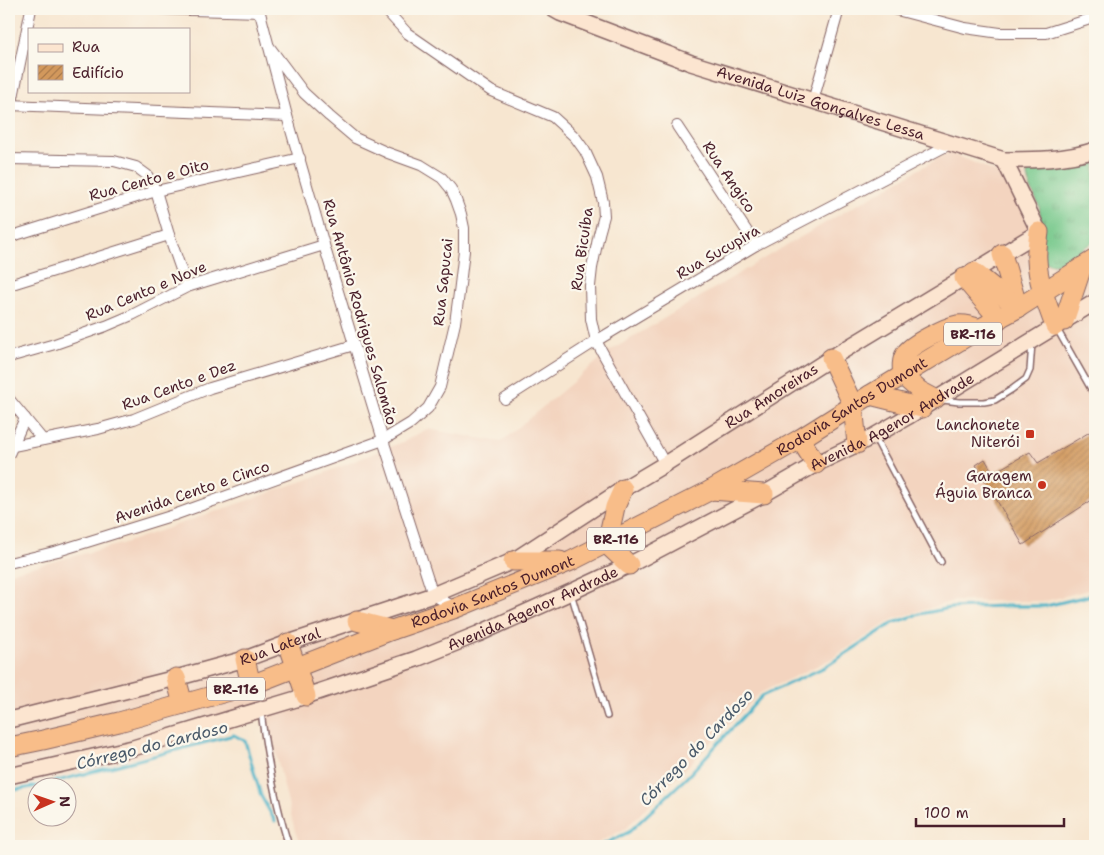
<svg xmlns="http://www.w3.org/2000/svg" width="1104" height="855" viewBox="0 0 1104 855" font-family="'Shantell Sans',sans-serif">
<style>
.built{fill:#f3d4bf}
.grass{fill:url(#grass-tufts);stroke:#60745b}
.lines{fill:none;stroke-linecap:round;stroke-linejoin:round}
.stream{stroke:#4ab3c8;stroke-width:3}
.building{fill:url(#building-hatch)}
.lane-casing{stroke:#876565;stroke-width:8}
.street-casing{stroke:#876565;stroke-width:12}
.secondary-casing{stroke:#876565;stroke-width:18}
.highway-casing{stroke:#876565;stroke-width:21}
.lane{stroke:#fff;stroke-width:5}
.street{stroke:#fff;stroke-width:10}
.secondary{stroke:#fce5d0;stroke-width:15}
.highway{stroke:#f8bd89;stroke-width:19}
.poi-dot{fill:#c8321e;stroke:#fbf7ec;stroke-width:2}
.labels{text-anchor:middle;stroke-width:4.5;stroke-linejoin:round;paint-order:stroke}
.shield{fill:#fbf7ec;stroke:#7f6065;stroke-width:1}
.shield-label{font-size:14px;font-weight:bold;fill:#4a1f2b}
.street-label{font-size:15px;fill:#4a1f2b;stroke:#fbf7ec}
.poi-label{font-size:15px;fill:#4a1f2b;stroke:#fbf7ec;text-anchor:end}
.water-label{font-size:16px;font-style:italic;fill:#4a5a6a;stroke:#fbf7ec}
</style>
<defs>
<pattern id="grass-tufts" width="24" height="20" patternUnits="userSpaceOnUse" patternTransform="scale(1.25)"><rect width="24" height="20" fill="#76c88b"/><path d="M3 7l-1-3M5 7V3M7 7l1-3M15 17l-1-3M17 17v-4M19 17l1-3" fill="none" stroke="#68ab78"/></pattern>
<pattern id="building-hatch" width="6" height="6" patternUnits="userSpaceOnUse" patternTransform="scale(1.25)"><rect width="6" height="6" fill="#d2985c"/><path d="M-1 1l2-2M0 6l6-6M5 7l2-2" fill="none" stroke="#ac7b4c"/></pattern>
</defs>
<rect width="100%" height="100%" fill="#fbf7ec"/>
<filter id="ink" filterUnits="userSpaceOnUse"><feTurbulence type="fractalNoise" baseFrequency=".02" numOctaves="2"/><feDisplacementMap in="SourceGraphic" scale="10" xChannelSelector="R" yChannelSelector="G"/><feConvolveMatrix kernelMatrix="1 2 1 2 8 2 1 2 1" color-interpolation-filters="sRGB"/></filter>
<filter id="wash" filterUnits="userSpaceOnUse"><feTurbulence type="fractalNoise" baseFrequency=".0096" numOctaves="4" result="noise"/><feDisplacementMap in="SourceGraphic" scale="20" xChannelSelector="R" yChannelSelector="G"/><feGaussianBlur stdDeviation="1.12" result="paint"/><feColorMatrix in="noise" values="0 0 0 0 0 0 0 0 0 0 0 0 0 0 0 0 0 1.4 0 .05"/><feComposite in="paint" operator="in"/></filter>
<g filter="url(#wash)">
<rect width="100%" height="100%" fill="#f7e6d0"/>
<polygon class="built" points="949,152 995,172 1028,168 1025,174 1026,178 1037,206 1045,262 1049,265 1059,265 1095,243 1095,586 1088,590 1045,601 953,601 893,619 829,660 760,693 626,828 592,846 301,846 295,831 267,718 134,758 40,782 9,787 9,573 122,544 309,479 403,442 427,429 501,442 610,351 773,253"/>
<polygon class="grass" points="1095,152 1095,241 1058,264 1049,264 1045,262 1039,206 1031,189 1027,173 1030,168 1057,162"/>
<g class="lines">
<g class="stream">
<polyline points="9,791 38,786 234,735 245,741 261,796 275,821"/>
<polyline points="600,846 629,832 687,777 762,696 825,667 893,623 920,614 950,608 1003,606 1046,606 1088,596 1095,591"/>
</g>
</g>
<g id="blocks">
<polygon class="building" points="1093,430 1095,433 1095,498 1023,545 976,465 985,459 993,473 1030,452 1038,463"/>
</g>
</g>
<g filter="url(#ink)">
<use href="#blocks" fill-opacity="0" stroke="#876565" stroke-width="1"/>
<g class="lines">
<defs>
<g id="lane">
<polyline points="1057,329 1095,396"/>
<polyline points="943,400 959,402 984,402 995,400 1011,390 1026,379 1030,370 1032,343"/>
<polyline points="875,438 941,562"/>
<polyline points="571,593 607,716"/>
<path d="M261,712c6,45 14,91 28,134"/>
</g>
<g id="street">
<polyline points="159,9 260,12"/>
<polyline points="259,9 287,116 324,245 383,440 433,595 456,608"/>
<polyline points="385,9 407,33 491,91 553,117 575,137 585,151 597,177 603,202 604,216 599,234 592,268 590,286 591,319 596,341 665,464"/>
<polyline points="893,9 965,28 1000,33 1046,33 1087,20 1095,15"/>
<polyline points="813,101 839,9"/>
<polyline points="9,105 287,116"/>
<polyline points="9,117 31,9"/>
<polyline points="677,126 756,245"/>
<polyline points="9,159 114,161 136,167 147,175 156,191 169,235 187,287"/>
<polyline points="9,237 156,191 300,158"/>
<polyline points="9,285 169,235"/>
<polyline points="9,357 55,344 106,326 132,315 187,287 324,245"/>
<polyline points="9,399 43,440"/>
<polyline points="505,399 596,341 756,245 952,143"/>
<polyline points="13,446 98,429 134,419 210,388 354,345"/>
<polyline points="9,454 25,418"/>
<polyline points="9,563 58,551 174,515 383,440 411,423 428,408 440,387 455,323 459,293 464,251 464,228 461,214 456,200 451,189 442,178 421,165 388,153 355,138 329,116 304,93 268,45"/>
</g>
<g id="secondary">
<path id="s1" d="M553,9l7,4 131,50 313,97c31,0 61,0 91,-10"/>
<path id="s2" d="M9,720l167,-42 69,-19 43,-16 145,-48 80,-34 110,-72 42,-25 166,-106 208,-126 -35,-72"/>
<path id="s3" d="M9,776l124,-28 173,-52 110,-37 62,-25 93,-42 58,-27 135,-71 52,-30 58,-28 33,-19 188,-115"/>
</g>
<g id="highway">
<path d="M1039,232c-1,9 -3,19 -2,28 1,23 10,44 18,66"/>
<polyline points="1002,254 1018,308"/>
<polyline points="974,272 1018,308"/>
<polyline points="964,278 999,319"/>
<polyline points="1064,321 1082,267"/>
<polyline points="831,358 853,405 857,444"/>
<polyline points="870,395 922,408"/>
<path d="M935,399l-15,-8 -17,-15c-1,-8 -2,-16 3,-23 6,-9 40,-26 51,-28 8,-1 15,1 22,4"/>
<polyline points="800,439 816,464"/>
<polyline points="623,489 615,507 607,543 611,548 629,565"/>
<polyline points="711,490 764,494"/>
<polyline points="513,561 560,561"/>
<polyline points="357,621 392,630"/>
<polyline points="288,643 306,696"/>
<polyline points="245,659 251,685"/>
<polyline points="176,678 183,704"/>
<path id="s4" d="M9,747l34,-7 76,-18 132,-37 141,-55 64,-22 115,-47 140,-71 89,-51 70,-44 109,-66 39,-21 77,-49"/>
</g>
</defs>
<use href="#lane" class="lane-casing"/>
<use href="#street" class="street-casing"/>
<use href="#secondary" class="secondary-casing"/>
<use href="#highway" class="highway-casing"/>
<use href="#lane" class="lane"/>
<use href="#street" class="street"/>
<use href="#secondary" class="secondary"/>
<use href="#highway" class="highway"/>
</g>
</g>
<g class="poi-dot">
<rect x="1025" y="429" width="10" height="10" rx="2.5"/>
<circle cx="1042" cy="485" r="5"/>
</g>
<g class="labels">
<g class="shield">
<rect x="944" y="322.5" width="58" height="23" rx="4"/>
<rect x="587" y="527.5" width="58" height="23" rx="4"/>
<rect x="207" y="677.5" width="58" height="23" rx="4"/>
</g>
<g class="shield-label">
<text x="973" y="339">BR-116</text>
<text x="616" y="544">BR-116</text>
<text x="236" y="694">BR-116</text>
</g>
<g class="street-label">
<text dy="5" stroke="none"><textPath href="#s1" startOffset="284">Avenida Luiz Gonçalves Lessa</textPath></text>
<text transform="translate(729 177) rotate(56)" y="5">Rua Angico</text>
<text transform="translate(149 180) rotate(-15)" y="5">Rua Cento e Oito</text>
<text transform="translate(582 249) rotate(-82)" y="5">Rua Bicuíba</text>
<text transform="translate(718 252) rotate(-30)" y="5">Rua Sucupira</text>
<text transform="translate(443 282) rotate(-84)" y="5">Rua Sapucai</text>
<text transform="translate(146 291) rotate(-23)" y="5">Rua Cento e Nove</text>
<text transform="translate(360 312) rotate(74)" y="5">Rua Antônio Rodrigues Salomão</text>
<text transform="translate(179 385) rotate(-20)" y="5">Rua Cento e Dez</text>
<text dy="5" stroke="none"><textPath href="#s2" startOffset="836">Rua Amoreiras</textPath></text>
<text dy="5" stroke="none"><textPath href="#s4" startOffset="914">Rodovia Santos Dumont</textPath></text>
<text dy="5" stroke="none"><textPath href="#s3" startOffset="956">Avenida Agenor Andrade</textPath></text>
<text transform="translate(192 492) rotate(-19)" y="5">Avenida Cento e Cinco</text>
<text dy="5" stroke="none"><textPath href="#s4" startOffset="509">Rodovia Santos Dumont</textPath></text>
<text dy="5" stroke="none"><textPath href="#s3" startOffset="551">Avenida Agenor Andrade</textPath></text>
<text dy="5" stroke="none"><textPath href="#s2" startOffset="281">Rua Lateral</textPath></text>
</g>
<g class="poi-label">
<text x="1020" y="430">Lanchonete<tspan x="1020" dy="17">Niterói</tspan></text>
<text x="1032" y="481">Garagem<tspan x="1032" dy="17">Águia Branca</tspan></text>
</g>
<g class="water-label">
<text transform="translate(152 745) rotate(-14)" y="6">Córrego do Cardoso</text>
<text transform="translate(696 747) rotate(-46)" y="6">Córrego do Cardoso</text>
</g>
</g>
<rect width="1104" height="855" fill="none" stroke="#fbf7ec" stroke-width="30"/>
<rect x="28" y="28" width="162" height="65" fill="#fbf7ec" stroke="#b4a19f"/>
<rect x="38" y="44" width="25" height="8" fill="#fce5d0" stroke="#b4a19f"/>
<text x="72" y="52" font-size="15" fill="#4a1f2b">Rua</text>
<rect x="38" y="65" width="25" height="15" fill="url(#building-hatch)" stroke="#b4a19f"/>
<text x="72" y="78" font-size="15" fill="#4a1f2b">Edifício</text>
<g transform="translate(52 802) rotate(88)"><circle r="24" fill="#fbf7ec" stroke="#b4a19f"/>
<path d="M0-4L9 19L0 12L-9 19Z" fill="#c8321e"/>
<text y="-8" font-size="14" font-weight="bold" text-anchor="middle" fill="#4a1f2b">N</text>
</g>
<path d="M916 818v8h148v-8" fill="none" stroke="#4a1f2b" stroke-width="2.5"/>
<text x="924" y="818" font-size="15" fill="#4a1f2b" stroke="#fbf7ec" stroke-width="4" paint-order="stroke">100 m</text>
</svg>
